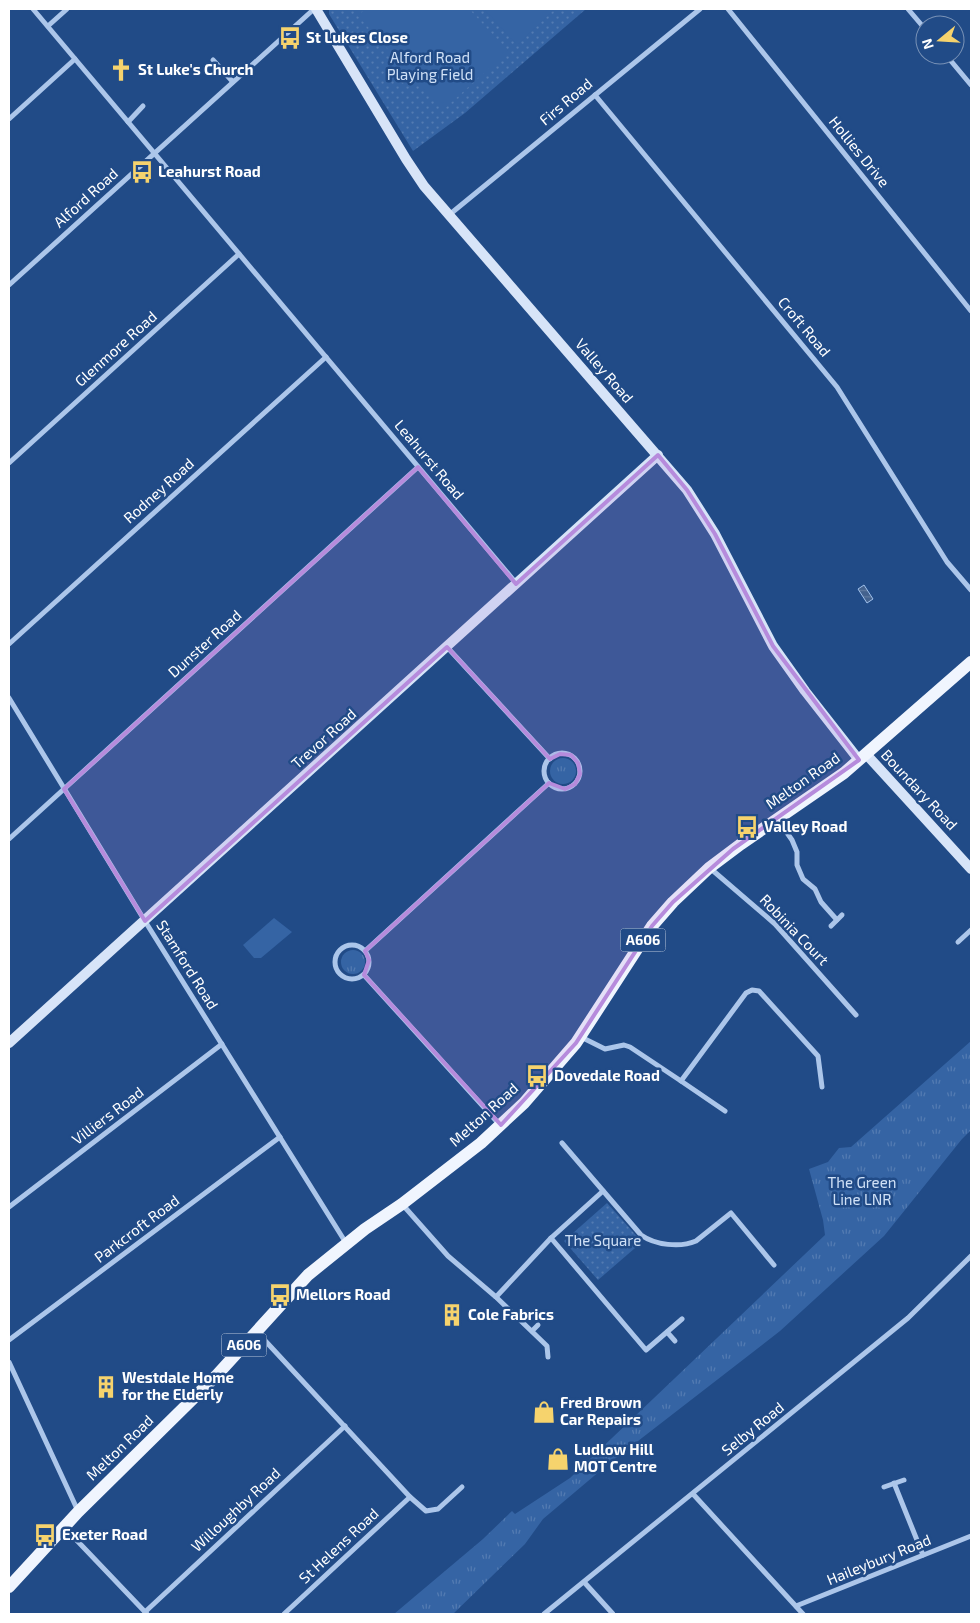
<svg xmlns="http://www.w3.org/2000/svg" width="980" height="1623" viewBox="0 0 980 1623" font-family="'Exo 2',sans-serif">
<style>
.grass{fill:url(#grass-tufts)}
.park{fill:url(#park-dots)}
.garden{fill:#3564a4}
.water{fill:url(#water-rules);stroke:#a0c0eb}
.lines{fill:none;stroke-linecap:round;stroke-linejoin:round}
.street{stroke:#acc6ea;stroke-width:5}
.secondary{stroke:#d7e4f8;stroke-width:10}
.primary{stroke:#f0f5fe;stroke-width:12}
.marked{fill:#b68bdc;fill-opacity:0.2;stroke:#b68bdc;stroke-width:4;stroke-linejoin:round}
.labels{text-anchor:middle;stroke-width:5;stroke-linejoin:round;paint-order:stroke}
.shield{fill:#214b87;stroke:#bcc9db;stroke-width:1}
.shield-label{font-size:14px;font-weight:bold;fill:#fff}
.poi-label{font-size:15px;font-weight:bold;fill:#fff;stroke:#214b87;text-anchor:start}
.park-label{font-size:15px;fill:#d0e1f7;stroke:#214b87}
.street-label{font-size:15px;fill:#fff;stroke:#214b87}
</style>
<defs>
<pattern id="grass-tufts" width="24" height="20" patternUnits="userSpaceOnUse" patternTransform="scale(1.25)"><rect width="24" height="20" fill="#3564a4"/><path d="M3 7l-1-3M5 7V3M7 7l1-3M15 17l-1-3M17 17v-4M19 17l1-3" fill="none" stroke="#537bb2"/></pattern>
<pattern id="park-dots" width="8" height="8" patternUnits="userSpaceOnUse" patternTransform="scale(1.25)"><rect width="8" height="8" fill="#3564a4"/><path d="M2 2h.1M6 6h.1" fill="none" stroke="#537bb2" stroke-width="1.8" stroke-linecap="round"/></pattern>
<pattern id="water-rules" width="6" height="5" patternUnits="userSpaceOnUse" patternTransform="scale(1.25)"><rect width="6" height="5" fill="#44628e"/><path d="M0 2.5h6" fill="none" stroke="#607a9f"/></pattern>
</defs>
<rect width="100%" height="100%" fill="#214b87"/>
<g class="grass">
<circle cx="563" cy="771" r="13"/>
<circle cx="353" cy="962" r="12"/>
<polygon points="971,1041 971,1130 962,1139 884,1236 780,1331 607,1465 543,1519 525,1544 453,1614 394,1614 483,1539 512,1511 515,1514 570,1478 825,1235 823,1220 809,1169 828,1162 839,1148 851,1147"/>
</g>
<g class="park">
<polygon points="329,9 586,9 465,113 413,151 329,14"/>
<polygon points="607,1203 642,1242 598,1280 564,1241"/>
</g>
<g class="garden">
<polygon points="365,9 469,9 508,51 443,110 358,16"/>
<polygon points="484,9 555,9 517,45"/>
<polygon points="274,918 292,932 261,958 254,958 243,945"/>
</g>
<polygon class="water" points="864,585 873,599 867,603 858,589"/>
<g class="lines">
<g class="street">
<polyline points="33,9 516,583"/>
<polyline points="728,9 971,311"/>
<polyline points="908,9 925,29"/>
<polyline points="48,26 67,9"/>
<polyline points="946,55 971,85"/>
<polyline points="213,60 233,82"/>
<polyline points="595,95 837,387 947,562 971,590"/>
<polyline points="9,119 75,59"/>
<polyline points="128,122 143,106"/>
<polyline points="449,215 700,9"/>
<polyline points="9,285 314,9"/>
<polyline points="9,463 239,254"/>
<polyline points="9,644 326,357"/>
<polyline points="447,647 550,759"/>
<polyline points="9,698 148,926 346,1243"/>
<circle cx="562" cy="771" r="18"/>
<polyline points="778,820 792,840 797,852 797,865 803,879 815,889 821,902 837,920"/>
<polyline points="9,839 418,467"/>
<polyline points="711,869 775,924 856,1015"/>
<polyline points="831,926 842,915"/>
<polyline points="958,942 971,930"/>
<circle cx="352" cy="962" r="17"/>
<polyline points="365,951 549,783"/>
<polyline points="364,975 500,1125"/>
<polyline points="581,1037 605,1049 624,1045 630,1047 681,1081 746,993 752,990 759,991 818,1056 822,1087"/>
<polyline points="681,1081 725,1111"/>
<path d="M562,1143l79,92c14,10 39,13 55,6l35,-28 43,52"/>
<polyline points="402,1204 448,1256 496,1297 547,1346 548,1357"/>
<polyline points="9,1207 222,1044"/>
<polyline points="551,1238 646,1350 682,1319"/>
<polyline points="496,1297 551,1238 603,1191"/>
<polyline points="532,1331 538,1325"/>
<polyline points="667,1332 675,1341"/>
<polyline points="258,1333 410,1497 426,1511 438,1509 462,1487"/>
<polyline points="9,1340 280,1137"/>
<polyline points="9,1362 78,1511"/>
<polyline points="894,1483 923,1555"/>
<polyline points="884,1487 904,1480"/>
<polyline points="693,1494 803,1614"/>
<polyline points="65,1528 147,1614"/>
<polyline points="584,1582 613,1614"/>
<polyline points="796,1606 971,1536"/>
<polyline points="145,1612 345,1426"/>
<polyline points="284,1614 410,1497"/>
<polyline points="544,1614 908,1318 971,1256"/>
</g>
<g class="secondary">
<polyline points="316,9 406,159 424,186 687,490 715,534 773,646 805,691 859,760"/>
<polyline points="866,754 971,869"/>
<polyline points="9,1043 658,455"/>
</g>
<polyline class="primary" points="9,1587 78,1512 216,1376 308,1275 365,1229 402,1204 481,1143 524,1103 576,1043 652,926 673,902 709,868 741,844 844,773 971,662"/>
</g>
<path class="marked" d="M658,455l29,35 28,44 58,112 86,114 -126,89 -60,53 -21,24 -76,117 -75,82 -137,-150 5,-15 -4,-9 184,-168 16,6 10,-5 5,-10 -2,-11 -7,-8 -11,-1 -10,5 -103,-112 -302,274 -81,-132 354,-322 98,117z"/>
<defs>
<symbol id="bus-bare" viewBox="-9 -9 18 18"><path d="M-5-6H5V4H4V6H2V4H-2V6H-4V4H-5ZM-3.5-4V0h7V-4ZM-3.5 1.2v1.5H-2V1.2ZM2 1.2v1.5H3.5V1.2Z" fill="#f6d36d" stroke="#214b87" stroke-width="2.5" paint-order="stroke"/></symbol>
<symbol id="church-bare" viewBox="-9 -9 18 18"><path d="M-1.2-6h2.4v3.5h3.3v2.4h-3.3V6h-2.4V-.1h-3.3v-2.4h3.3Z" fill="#f6d36d" stroke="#214b87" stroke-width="2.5" paint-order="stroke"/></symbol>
<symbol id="building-bare" viewBox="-9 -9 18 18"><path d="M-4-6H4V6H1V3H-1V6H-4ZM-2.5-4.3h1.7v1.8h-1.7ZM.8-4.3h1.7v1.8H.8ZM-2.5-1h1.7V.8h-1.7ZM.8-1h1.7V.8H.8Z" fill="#f6d36d" stroke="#214b87" stroke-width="2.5" paint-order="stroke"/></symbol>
<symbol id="shop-bare" viewBox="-9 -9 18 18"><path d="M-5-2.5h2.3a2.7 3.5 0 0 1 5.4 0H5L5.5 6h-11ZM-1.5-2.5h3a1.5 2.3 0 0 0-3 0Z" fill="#f6d36d" stroke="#214b87" stroke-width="2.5" paint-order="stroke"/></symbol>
</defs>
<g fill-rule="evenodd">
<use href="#bus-bare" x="274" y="22" width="32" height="32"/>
<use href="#church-bare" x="105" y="54" width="32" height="32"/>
<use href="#bus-bare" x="126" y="156" width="32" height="32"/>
<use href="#bus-bare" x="731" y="811" width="32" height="32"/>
<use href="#bus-bare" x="521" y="1060" width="32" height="32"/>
<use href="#bus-bare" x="264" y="1279" width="32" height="32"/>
<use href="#building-bare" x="436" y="1299" width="32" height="32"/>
<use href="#building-bare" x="90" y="1371" width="32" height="32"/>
<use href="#shop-bare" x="528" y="1396" width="32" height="32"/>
<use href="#shop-bare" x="542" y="1443" width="32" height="32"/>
<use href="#bus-bare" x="29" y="1519" width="32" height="32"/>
</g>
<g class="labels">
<g class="shield">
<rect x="620.5" y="928.5" width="45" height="23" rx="4"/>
<rect x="221.5" y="1333.5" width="45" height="23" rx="4"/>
</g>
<g class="shield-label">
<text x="643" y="945">A606</text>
<text x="244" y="1350">A606</text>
</g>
<g class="poi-label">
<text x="306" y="43">St Lukes Close</text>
<text x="138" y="75">St Luke's Church</text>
<text x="158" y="177">Leahurst Road</text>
<text x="764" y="832">Valley Road</text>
<text x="554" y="1081">Dovedale Road</text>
<text x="296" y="1300">Mellors Road</text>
<text x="468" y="1320">Cole Fabrics</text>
<text x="122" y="1383">Westdale Home<tspan x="122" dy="17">for the Elderly</tspan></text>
<text x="560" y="1408">Fred Brown<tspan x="560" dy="17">Car Repairs</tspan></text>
<text x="574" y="1455">Ludlow Hill<tspan x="574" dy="17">MOT Centre</tspan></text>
<text x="62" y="1540">Exeter Road</text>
</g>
<g class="park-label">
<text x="430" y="63">Alford Road<tspan x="430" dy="17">Playing Field</tspan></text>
<text x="862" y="1188">The Green<tspan x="862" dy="17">Line LNR</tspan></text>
<text x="603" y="1246">The Square</text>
</g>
<g class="street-label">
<text transform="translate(566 102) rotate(-40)" y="5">Firs Road</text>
<text transform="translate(859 152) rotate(51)" y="5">Hollies Drive</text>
<text transform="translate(86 198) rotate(-42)" y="5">Alford Road</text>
<text transform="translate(804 327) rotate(50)" y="5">Croft Road</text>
<text transform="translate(116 349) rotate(-42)" y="5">Glenmore Road</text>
<text transform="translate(604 371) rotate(49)" y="5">Valley Road</text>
<text transform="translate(429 460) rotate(50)" y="5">Leahurst Road</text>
<text transform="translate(159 491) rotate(-42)" y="5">Rodney Road</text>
<text transform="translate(205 644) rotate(-42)" y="5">Dunster Road</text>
<text transform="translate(324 739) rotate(-42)" y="5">Trevor Road</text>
<text transform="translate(803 781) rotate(-35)" y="5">Melton Road</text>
<text transform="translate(919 790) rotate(47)" y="5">Boundary Road</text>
<text transform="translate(794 930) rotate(46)" y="5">Robinia Court</text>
<text transform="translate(187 965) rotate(58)" y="5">Stamford Road</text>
<text transform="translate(484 1115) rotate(-42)" y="5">Melton Road</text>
<text transform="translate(108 1116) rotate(-37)" y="5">Villiers Road</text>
<text transform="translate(137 1229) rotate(-37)" y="5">Parkcroft Road</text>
<text transform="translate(753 1429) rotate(-39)" y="5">Selby Road</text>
<text transform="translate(120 1448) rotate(-44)" y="5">Melton Road</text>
<text transform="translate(236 1510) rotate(-43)" y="5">Willoughby Road</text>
<text transform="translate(339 1546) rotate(-43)" y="5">St Helens Road</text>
<text transform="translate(879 1560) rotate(-22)" y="5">Haileybury Road</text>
</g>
</g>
<rect width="980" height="1623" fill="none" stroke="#ffffff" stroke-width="20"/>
<g transform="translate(940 40) rotate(252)"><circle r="24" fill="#214b87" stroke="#7a93b7"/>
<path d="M0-4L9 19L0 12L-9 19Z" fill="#f6d36d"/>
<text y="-8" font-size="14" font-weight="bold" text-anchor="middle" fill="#ffffff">N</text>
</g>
</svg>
